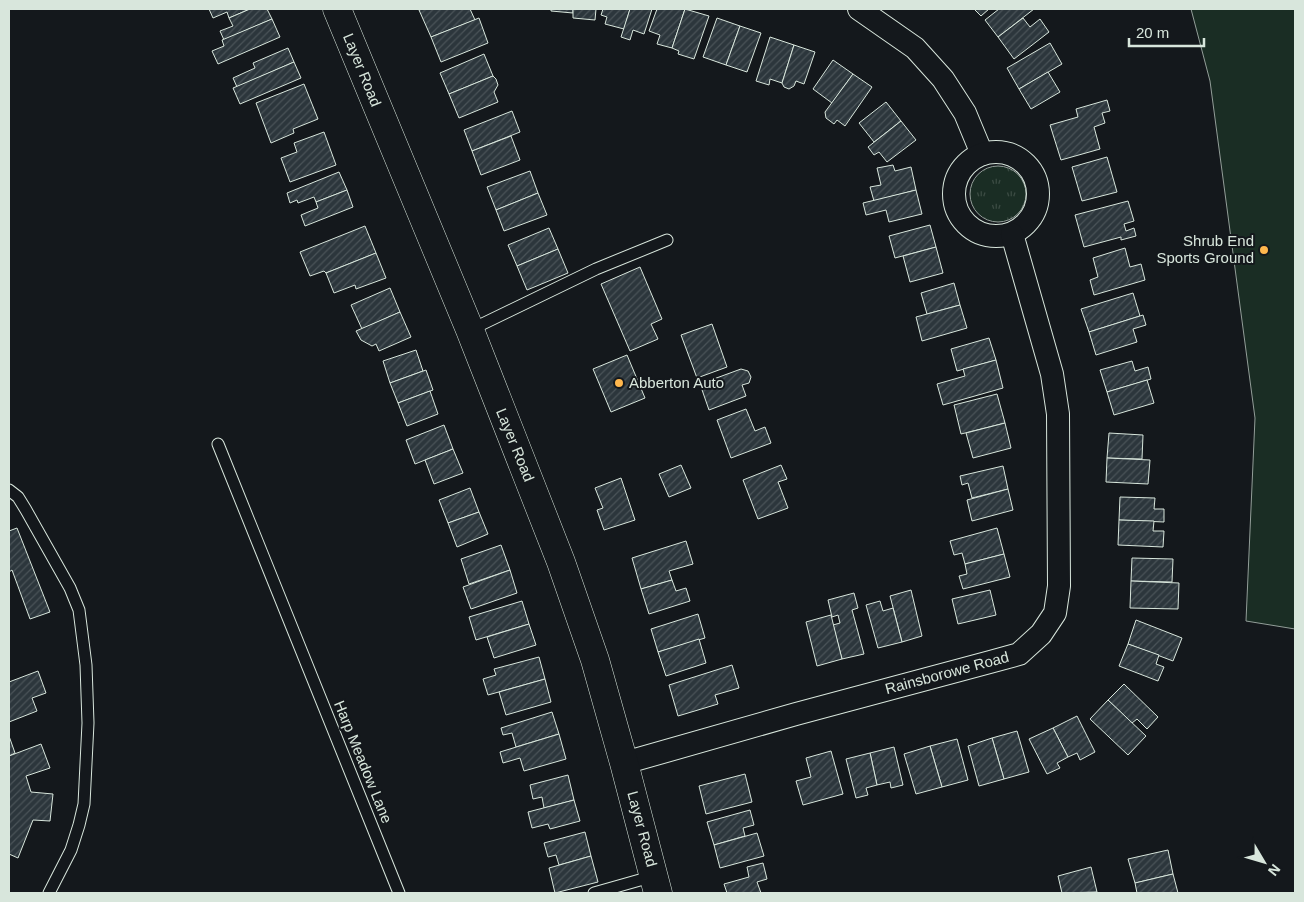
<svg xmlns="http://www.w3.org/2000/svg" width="1304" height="902" viewBox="0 0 1304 902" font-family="Helvetica,sans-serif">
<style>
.grass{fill:url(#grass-tufts);stroke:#939e99}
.park{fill:#1a2d24;stroke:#939e99}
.building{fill:url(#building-hatch);stroke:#d8e6dc}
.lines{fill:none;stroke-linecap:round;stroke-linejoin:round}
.service-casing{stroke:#d8e6dc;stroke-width:13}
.minor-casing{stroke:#d8e6dc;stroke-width:24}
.secondary-casing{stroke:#d8e6dc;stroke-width:29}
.service{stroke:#14181c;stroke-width:11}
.minor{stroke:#14181c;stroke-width:22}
.secondary{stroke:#14181c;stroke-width:28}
.poi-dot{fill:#ffb74d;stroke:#14181c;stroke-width:2}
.labels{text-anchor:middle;stroke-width:4;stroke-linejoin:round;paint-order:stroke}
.street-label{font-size:15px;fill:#d8e6dc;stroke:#14181c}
.poi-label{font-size:15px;fill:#d8e6dc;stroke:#14181c;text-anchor:end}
</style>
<defs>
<pattern id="grass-tufts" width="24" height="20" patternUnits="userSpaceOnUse" patternTransform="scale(1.25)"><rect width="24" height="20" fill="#1a2d24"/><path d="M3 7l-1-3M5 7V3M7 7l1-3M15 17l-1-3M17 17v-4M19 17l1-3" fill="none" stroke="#3b4b43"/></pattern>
<pattern id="building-hatch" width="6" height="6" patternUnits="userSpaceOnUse" patternTransform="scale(1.25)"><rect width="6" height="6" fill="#2c363c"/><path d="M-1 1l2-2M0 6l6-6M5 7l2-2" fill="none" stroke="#4a5358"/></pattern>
</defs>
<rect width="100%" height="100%" fill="#14181c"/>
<circle class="grass" cx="998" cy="194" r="28"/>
<polygon class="park" points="1191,9 1295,9 1295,629 1246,621 1255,418 1210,81"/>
<g class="building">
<polygon points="209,9 250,9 229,18 227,12 213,18"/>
<polygon points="250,9 267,9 272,19 224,40 220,31 233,26 229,18"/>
<polygon points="423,9 470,9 475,20 431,37 419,10"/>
<polygon points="551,9 573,9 573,13 551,11"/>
<polygon points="573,9 596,9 595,20 573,18"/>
<polygon points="603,9 630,9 624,29 605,24 607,17 601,15"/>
<polygon points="630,9 652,9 644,34 633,30 630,40 621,37"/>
<polygon points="657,9 685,9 672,48 657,44 660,35 649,31"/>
<polygon points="685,9 709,16 694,59 678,54 679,51 672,48"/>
<polygon points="974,9 989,9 981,16"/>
<polygon points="999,9 1034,9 998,37 985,20"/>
<polygon points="479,18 488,43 441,62 431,37"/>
<polygon points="717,18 740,26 726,65 703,57"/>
<polygon points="1023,18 1030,27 1040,19 1049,32 1014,59 998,37"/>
<polygon points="272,19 280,37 218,64 212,51 224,46 222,40"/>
<polygon points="740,26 761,33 747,72 726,65"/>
<polygon points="770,37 794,45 782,83 770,79 769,85 756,81"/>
<polygon points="1050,43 1062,64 1019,89 1007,68"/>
<polygon points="794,45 815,52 804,84 796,81 794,86 789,89 784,87 782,83"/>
<polygon points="288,48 294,62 237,87 233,78 255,68 253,63"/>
<polygon points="484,54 493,76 449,94 440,73"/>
<polygon points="833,60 853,74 832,103 813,89"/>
<polygon points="294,62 301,78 240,104 233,88"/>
<polygon points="1048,72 1060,92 1031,109 1019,89"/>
<polygon points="853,74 872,87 845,126 837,120 834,124 826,118 825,112"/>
<polygon points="493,76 496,79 498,85 494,92 498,102 459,118 449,94"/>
<polygon points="304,84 318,119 293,129 294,133 271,143 256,103"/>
<polygon points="1107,100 1110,111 1102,113 1105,123 1094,127 1100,149 1061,160 1050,125 1078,117 1076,109"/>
<polygon points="886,102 901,121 874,142 859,123"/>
<polygon points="512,111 520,132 472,151 464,130"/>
<polygon points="901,121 916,140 887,162 879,152 874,155 868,147"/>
<polygon points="324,132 336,165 290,182 281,158 297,152 294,143"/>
<polygon points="511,136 520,160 481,175 472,151"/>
<polygon points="1107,157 1117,192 1082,201 1072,167"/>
<polygon points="893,165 895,171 911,167 916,190 874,201 870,187 881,185 877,168"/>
<polygon points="530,171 538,193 496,210 487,187"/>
<polygon points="339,172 347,190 316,202 314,197 298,203 297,200 290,203 287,193"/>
<polygon points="347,190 353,207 305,226 301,215 318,208 316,202"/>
<polygon points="916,190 922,214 889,222 886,210 866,215 863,203"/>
<polygon points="538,193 547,215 504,231 496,210"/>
<polygon points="1128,201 1134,221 1124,224 1126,231 1134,228 1136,236 1121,240 1121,237 1084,247 1075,215"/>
<polygon points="930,225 936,247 895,258 889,236"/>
<polygon points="365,226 376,253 326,273 324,271 310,276 300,252"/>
<polygon points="549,228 558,249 517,266 508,245"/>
<polygon points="936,247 943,273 910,282 903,256"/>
<polygon points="1125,248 1130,267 1141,264 1145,280 1094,295 1090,280 1098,277 1093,258"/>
<polygon points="558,249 568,273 527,290 517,266"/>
<polygon points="376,253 386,278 356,289 355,285 334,293 326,273"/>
<polygon points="640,267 662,319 651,324 658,339 630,351 601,284"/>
<polygon points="954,283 960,305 927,314 921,293"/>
<polygon points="390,288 400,312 362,329 351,305"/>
<polygon points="1133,293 1140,316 1089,332 1081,309"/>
<polygon points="960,305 967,328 922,341 916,317"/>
<polygon points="400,312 411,337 379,351 376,344 372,346 361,340 356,331"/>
<polygon points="1143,315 1146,325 1133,329 1137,342 1096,355 1089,332"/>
<polygon points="712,324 727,367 697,378 681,335"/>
<polygon points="989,338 996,360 957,371 951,349"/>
<polygon points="416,350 423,371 390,383 383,361"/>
<polygon points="627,355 645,398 611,412 593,369"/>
<polygon points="996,360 1003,388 943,405 937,384 965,376 963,369"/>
<polygon points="1132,361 1135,371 1148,367 1151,379 1107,392 1100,370"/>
<polygon points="741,369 748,371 751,377 749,383 742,385 746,396 709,410 700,384"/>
<polygon points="426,370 433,390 398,403 390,383"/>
<polygon points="1147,380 1154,403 1114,415 1107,392"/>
<polygon points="430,391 438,414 407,426 398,403"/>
<polygon points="997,394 1005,423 961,434 954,405"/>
<polygon points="746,409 755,431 765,427 771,443 731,458 717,420"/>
<polygon points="1005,423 1011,448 973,458 966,433"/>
<polygon points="444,425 453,449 415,464 406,440"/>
<polygon points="1109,433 1143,435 1142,459 1107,458"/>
<polygon points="453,449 463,473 434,484 425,460"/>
<polygon points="1107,458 1150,460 1148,484 1106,482"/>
<polygon points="681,465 691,488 669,497 659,474"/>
<polygon points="781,465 787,479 778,482 788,508 758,519 743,480"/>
<polygon points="1003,466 1008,489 972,498 968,483 962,485 960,476"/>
<polygon points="621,478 635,520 604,530 597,510 603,508 595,488"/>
<polygon points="470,488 479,512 448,523 439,500"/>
<polygon points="1008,489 1013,510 972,521 967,500"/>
<polygon points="1120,497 1155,498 1154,509 1164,509 1164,522 1119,520"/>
<polygon points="479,512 488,534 457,547 448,523"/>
<polygon points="1119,520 1154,521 1153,531 1164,531 1163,547 1118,545"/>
<polygon points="17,528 50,612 30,619 12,570 9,572 9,531"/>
<polygon points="997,528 1004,554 965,564 962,553 954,555 950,541"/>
<polygon points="686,541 693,564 669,571 672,580 641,589 632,558"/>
<polygon points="501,545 510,570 469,584 461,559"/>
<polygon points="1004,554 1010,577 963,589 959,576 967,574 965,564"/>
<polygon points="1132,558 1173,559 1172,582 1131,581"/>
<polygon points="510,570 517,593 471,609 463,587"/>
<polygon points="672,580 676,591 686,588 690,601 649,614 641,589"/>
<polygon points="1131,581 1179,583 1178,609 1130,608"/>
<polygon points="911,590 922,636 902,642 890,596"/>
<polygon points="990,590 996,615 958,624 952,599"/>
<polygon points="854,593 858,608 852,610 864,654 842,659 833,625 840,623 838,615 832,617 828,600"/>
<polygon points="522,601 529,624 476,640 469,617"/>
<polygon points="880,601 883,611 893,608 902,642 878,648 866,605"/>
<polygon points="698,614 705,638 658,652 651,629"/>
<polygon points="831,615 842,659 817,666 806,622"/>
<polygon points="1136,620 1182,638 1173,661 1128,644"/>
<polygon points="529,624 536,645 494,658 487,637"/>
<polygon points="699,639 706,663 666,676 658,652"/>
<polygon points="1128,644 1159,655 1156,664 1164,667 1158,681 1119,666"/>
<polygon points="539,657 545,679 488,695 483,679 496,675 494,669"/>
<polygon points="732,665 739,688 715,695 718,704 678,716 669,685"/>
<polygon points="38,671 46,693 32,698 37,711 9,722 9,682"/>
<polygon points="545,679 551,702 506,715 499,692"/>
<polygon points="1124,684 1158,717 1147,729 1137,719 1132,723 1108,700"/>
<polygon points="1108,700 1146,736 1128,755 1090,719"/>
<polygon points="552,712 559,734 516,747 512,733 503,735 501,728"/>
<polygon points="1077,716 1095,752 1080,760 1077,753 1068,757 1053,728"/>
<polygon points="1053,728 1068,757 1057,763 1060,768 1047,774 1029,739"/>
<polygon points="1017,731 1029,772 1004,779 992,738"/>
<polygon points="559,734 566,759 524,771 520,758 503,763 500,752"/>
<polygon points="9,736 15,753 9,756"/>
<polygon points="992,738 1004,779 979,786 968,746"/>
<polygon points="957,739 968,780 942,787 930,746"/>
<polygon points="41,744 50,768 26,776 31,792 53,794 50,821 33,820 18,858 9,854 9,756"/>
<polygon points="930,746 942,787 916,794 904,754"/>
<polygon points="894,747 903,785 891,788 890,782 877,785 870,753"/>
<polygon points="831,751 843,794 803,805 796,781 811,777 806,758"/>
<polygon points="870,753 877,785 866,788 868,795 856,798 846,759"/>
<polygon points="745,774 752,802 706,814 699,786"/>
<polygon points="568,775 574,800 544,808 542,797 533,799 530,785"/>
<polygon points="574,800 580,821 550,829 548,824 532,828 528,812"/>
<polygon points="750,810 754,825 743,828 745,836 714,845 707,822"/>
<polygon points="585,832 591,856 559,865 556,855 548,857 544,843"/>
<polygon points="757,833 764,856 720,868 714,845"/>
<polygon points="1168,850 1173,874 1135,883 1128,859"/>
<polygon points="591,856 598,882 555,893 549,868"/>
<polygon points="763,863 767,879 757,882 761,893 727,893 724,884 749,877 747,867"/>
<polygon points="1091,867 1097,892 1062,893 1058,876"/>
<polygon points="1173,874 1178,893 1137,893 1135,883"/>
</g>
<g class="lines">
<defs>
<g id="service">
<polyline points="470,330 596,269 667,240"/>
<polyline points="218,444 399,893"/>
<polyline points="9,490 18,497 26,510 70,588 79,610 86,665 88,723 84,804 79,825 71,850 49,893"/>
<polyline points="594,893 654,876"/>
</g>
<g id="minor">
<polyline points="859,9 915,48 943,79 965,113 982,154"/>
<circle cx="996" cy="194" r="42"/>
<polyline points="624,763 796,714 990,662 1019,654 1041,634 1055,613 1059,586 1058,414 1052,374 1012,234"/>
</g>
<polyline id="secondary" points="337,9 470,330 561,562 595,660 624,763 658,893"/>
</defs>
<use href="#service" class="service-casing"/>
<use href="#minor" class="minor-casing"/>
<use href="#secondary" class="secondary-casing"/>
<use href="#service" class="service"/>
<use href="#minor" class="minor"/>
<use href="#secondary" class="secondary"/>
</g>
<g class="poi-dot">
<circle cx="1264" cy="250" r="5"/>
<circle cx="619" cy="383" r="5"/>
</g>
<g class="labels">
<g class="street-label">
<text transform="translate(362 70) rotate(68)" y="5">Layer Road</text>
<text transform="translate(515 445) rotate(68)" y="5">Layer Road</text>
<text transform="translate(947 673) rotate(-15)" y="5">Rainsborowe Road</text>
<text transform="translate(363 762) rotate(68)" y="5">Harp Meadow Lane</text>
<text transform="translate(642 829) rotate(75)" y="5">Layer Road</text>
</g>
<g class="poi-label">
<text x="1254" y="246">Shrub End<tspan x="1254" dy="17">Sports Ground</tspan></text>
<text x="629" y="388" text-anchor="start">Abberton Auto</text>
</g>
</g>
<rect width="1304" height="902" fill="none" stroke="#d8e6dc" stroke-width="20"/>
<g transform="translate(1264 862) rotate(128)" stroke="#14181c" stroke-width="4" paint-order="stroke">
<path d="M0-4L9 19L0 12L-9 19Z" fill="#d8e6dc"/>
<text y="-8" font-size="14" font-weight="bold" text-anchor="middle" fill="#d8e6dc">N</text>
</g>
<path d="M1129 38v8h75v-8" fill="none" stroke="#d8e6dc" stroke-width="2.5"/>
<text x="1136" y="38" font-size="15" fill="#d8e6dc" stroke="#14181c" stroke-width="4" paint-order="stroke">20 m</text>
</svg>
